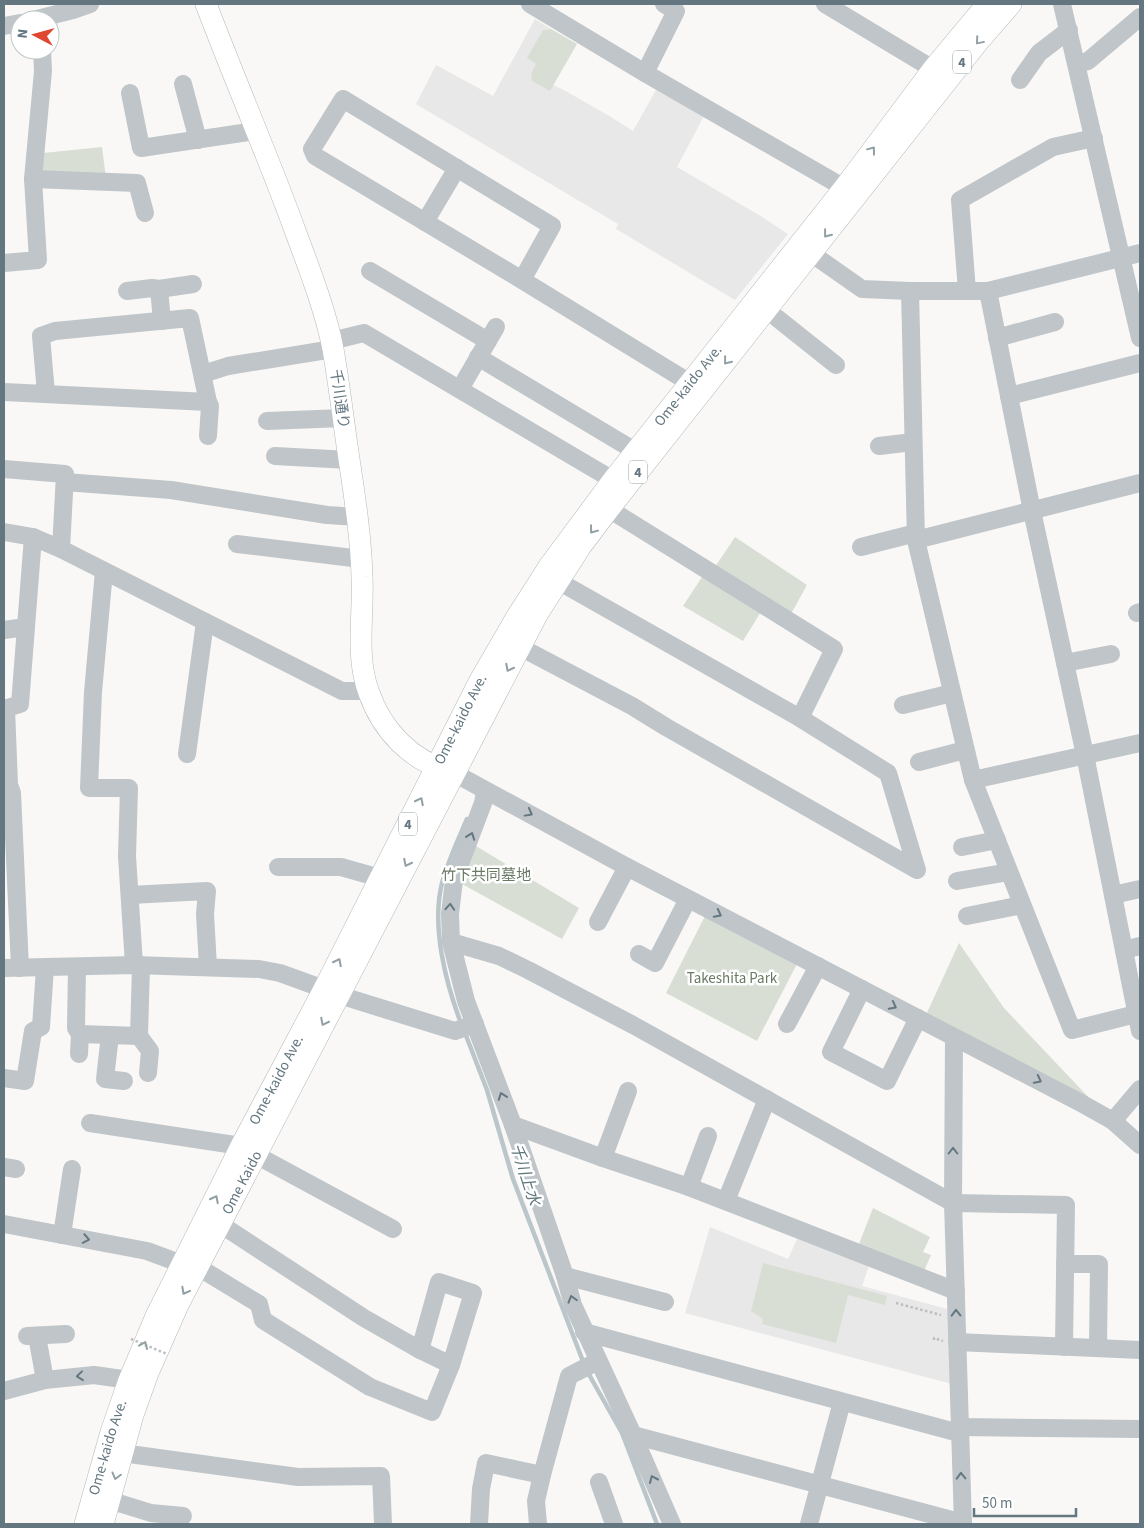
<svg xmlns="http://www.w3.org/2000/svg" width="1144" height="1528" viewBox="0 0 1144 1528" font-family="'Source Sans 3','Noto Sans JP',sans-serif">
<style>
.built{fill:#e7e8e7}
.green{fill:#d9ded5}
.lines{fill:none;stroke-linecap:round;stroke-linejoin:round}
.stream{stroke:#bac6c9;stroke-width:4.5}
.major-casing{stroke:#b3b9bc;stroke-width:22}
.path{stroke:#bcbfc1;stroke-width:2.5;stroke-dasharray:2.5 2.5;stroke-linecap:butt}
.minor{stroke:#bfc5c8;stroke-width:18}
.major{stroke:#fff;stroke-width:21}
.path-bridge{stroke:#bcbfc1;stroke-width:2.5;stroke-dasharray:2.5 2.5;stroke-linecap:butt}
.oneway{stroke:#92a0a6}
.oneway2{stroke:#647780}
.labels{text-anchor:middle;stroke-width:5;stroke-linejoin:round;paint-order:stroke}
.shield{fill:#fff;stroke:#92a0a6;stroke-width:1}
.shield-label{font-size:14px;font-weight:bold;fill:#647780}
.street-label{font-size:15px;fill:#647780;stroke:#fff}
.park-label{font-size:15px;fill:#697963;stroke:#fff}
.water-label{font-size:16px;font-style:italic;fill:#5f767b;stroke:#fff}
</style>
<rect width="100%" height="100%" fill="#f9f8f6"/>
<g class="built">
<polygon points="535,19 551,29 543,30 528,59 537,64 549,91 553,85 562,89 611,117 633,131 657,88 705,114 677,167 759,215 788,234 735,300 616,229 618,224 416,104 436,65 493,96"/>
<polygon points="710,1227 788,1259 799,1235 870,1263 862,1286 951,1310 952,1384 685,1313"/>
</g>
<g class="green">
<polygon points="551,29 577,44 550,91 532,81 531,74 536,64 527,58 543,30"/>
<polygon points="102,147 106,178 43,172 43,153"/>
<polygon points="735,537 807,585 791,614 715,567"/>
<polygon points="704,574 762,610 743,641 683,606"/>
<polygon points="476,846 579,908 562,939 462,884"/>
<polygon points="706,914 798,962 757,1041 666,993"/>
<polygon points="959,943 1004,1008 1095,1104 925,1017"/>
<polygon points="873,1208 930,1237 923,1252 931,1255 924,1271 859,1244"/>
<polygon points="763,1263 887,1296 885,1305 848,1295 836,1343 762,1324 763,1319 751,1311"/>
</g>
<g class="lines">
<g class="stream">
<path d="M462,1026c-16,-42 -31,-99 -20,-143 6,-22 16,-43 25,-64"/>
<polyline points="465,1033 487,1090 513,1179 584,1364"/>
<polyline points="587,1371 622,1433 657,1524"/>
</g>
<defs>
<g id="major">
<path d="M206,4c29,77 62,152 90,229 13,35 30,79 37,116 6,34 10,69 15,103 6,41 13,83 14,125 2,38 -7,79 7,116 13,37 42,68 80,78"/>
<path id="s1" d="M85,1524l26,-92 18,-52 27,-64 85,-170 83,-157 155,-307 37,-64 34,-53 63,-85 231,-292 89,-119 54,-65"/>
<path id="s2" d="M103,1524l30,-109 15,-42 30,-68 360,-692 43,-67 28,-37 369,-467 33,-38"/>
</g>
</defs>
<use href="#major" class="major-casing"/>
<g class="path">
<polyline points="896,1303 941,1315"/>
<polyline points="934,1340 934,1338 943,1341"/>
</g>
<g class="minor">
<polyline points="530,4 645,73 855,194"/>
<polyline points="825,4 933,69"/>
<polyline points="1062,4 1140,338"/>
<polyline points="33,20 73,10 90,4"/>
<polyline points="4,26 20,23"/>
<polyline points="1077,64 1088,61 1140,17"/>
<polyline points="645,73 676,11 664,4"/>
<polyline points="1020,80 1039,53 1069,30"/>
<polyline points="183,84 198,140"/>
<polyline points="130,93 141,148 256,131"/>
<polyline points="33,179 137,183 145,213"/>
<polyline points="425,222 457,168"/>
<polyline points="812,254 862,289 910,291 988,291 1140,253"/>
<polyline points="4,263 38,260 33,179 43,71 42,50"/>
<polyline points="370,271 488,341"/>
<polyline points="522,280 552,226 343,99 312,149 315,156 522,280 690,383"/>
<polyline points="159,289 193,284"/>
<polyline points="127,291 152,288 159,289 162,321"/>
<polyline points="910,291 916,540 973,780 1072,1030 1140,1013"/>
<polyline points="967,291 960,200 1053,147 1094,138"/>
<polyline points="988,291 1032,511 1085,755 1140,1031"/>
<polyline points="777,318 836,365"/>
<polyline points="997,338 1055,322"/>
<polyline points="331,341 364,333 613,480"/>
<polyline points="478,357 635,451"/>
<polyline points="203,374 228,366 333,349"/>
<polyline points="460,389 496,327"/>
<polyline points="4,392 208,402 190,318 55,331 41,336 46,393"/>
<polyline points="1009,396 1140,363"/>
<polyline points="267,421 343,418"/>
<polyline points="208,436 210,406 208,402"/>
<polyline points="879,446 913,442"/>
<polyline points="275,456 349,460"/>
<polyline points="4,469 65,474 61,549"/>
<polyline points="65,482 171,490 327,515 358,517"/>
<polyline points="609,509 834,649 800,718"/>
<polyline points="4,532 33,537 61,549 342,691 368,691"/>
<polyline points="916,540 1140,483"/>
<polyline points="237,544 361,559"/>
<polyline points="861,547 916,533"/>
<polyline points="104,571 93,692 89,788 129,788 127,856 134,965"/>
<polyline points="1137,613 1140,612"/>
<polyline points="4,630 26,627"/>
<polyline points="520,647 632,706 666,727 917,870 888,773 800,718 558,581"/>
<polyline points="1065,663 1111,654"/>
<polyline points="903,705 952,693"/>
<polyline points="6,708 9,785 12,793 20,968"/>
<polyline points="4,709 20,704 33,537"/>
<polyline points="187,754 205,622"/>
<polyline points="919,762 965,750"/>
<polyline points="454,773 627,867 1081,1103 1113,1121 1140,1145"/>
<polyline points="973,780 1140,743"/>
<polyline points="485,791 483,803 454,880 450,914 451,942 466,1001 513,1125 565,1276 573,1305 633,1435 672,1524"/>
<polyline points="962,847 997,840"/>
<polyline points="278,867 341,867 380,878"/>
<polyline points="957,881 1009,872"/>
<polyline points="130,895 207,891 205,914 208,967"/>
<polyline points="1113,895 1140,889"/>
<polyline points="967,916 1022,905"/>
<polyline points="598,922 627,867"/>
<polyline points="451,942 499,956 528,970 633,1025 953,1203 1066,1205 1064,1347"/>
<polyline points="1124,950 1140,946"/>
<polyline points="639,954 655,963 688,899"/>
<polyline points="77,967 76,1028 80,1034 139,1036 141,966"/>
<polyline points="4,968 134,965 259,969 280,973 324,989"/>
<polyline points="862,989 831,1052 887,1081 918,1018"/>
<polyline points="339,995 455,1031 475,1024"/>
<polyline points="787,1024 818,966"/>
<polyline points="110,1035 105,1079 124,1081"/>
<polyline points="139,1036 150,1051 148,1073"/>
<polyline points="954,1038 953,1203 963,1524"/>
<polyline points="79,1054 80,1034"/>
<polyline points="4,1078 25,1081 33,1031 41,1027 45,968"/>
<polyline points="1113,1121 1140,1089"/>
<polyline points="90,1123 241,1146"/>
<polyline points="513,1125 603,1158 689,1187 956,1291"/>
<polyline points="256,1155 393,1229"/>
<polyline points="603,1158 628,1091"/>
<polyline points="4,1167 16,1169"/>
<polyline points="689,1187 708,1136"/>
<polyline points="726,1201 767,1099"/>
<polyline points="4,1224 147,1251 182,1264"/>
<polyline points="62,1235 72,1169"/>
<polyline points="1065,1264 1099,1264 1098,1348"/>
<polyline points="198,1267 259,1304 263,1320 370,1387 432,1412 451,1365 473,1293 439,1282 420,1350 364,1318 220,1224"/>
<polyline points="565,1276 665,1302"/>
<polyline points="584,1332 959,1433"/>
<polyline points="27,1336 66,1334"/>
<polyline points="37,1336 45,1380"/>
<polyline points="957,1342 1140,1350"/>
<polyline points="420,1350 451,1365"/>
<polyline points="4,1391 45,1380 94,1375 129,1380"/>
<polyline points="959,1427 1140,1429"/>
<polyline points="633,1435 963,1523"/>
<polyline points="122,1453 298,1477 381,1476 383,1524"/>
<polyline points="599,1482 614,1524"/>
<polyline points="109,1501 122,1504 151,1513 183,1516"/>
<polyline points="479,1524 481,1489 486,1463 542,1475 569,1376 598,1361"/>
<polyline points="538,1524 536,1501 542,1475"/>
<polyline points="809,1524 842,1402"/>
</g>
<use href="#major" class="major"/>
<polyline class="path-bridge" points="131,1339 167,1354"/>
</g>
<defs><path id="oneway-chevron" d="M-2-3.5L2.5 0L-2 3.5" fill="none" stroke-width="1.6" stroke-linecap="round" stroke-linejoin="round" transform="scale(1.25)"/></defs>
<g class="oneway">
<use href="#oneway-chevron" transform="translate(979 41) rotate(130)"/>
<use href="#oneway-chevron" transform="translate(872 150) rotate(-53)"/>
<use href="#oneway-chevron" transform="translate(827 234) rotate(128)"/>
<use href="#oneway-chevron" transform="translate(727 361) rotate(129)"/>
<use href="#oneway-chevron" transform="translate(593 530) rotate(127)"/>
<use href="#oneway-chevron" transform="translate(509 668) rotate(117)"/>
<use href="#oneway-chevron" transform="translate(420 801) rotate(-63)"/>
<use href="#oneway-chevron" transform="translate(407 863) rotate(117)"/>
<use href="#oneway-chevron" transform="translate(338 962) rotate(-63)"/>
<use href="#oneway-chevron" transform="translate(324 1022) rotate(117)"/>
<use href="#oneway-chevron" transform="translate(215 1199) rotate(-63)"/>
<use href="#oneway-chevron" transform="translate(185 1291) rotate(118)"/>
<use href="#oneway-chevron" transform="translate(144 1345) rotate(-67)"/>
<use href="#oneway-chevron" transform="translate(116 1476) rotate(105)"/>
</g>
<g class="oneway2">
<use href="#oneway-chevron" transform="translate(529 813) rotate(29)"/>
<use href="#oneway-chevron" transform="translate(471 836) rotate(-70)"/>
<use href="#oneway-chevron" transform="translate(450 907) rotate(-86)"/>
<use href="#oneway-chevron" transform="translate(718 914) rotate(27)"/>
<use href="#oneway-chevron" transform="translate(893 1006) rotate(28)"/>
<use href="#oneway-chevron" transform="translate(1038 1080) rotate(27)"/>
<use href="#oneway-chevron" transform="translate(502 1096) rotate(-110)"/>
<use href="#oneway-chevron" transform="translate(953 1151) rotate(-90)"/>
<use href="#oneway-chevron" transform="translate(86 1239) rotate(11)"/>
<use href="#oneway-chevron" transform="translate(572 1299) rotate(-106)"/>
<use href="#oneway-chevron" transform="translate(956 1313) rotate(-91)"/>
<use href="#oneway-chevron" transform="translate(80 1376) rotate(174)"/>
<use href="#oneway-chevron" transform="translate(961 1476) rotate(-92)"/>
<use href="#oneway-chevron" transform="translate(653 1479) rotate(-114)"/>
</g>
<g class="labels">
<g class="shield">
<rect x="953" y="50.5" width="18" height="23" rx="4"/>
<rect x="629" y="460.5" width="18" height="23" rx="4"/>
<rect x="399" y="812.5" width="18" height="23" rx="4"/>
</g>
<g class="shield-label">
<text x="962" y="67">4</text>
<text x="638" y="477">4</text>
<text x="408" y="829">4</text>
</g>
<g class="street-label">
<text dy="5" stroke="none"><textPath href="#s1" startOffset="1295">Ome-kaido Ave.</textPath></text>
<text transform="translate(340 399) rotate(82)" y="5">千川通り</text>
<text dy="5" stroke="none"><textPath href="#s1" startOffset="890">Ome-kaido Ave.</textPath></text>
<text dy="5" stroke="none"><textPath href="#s1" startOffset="485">Ome-kaido Ave.</textPath></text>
<text dy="5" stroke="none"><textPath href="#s2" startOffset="370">Ome Kaido</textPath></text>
<text dy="5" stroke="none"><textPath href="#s1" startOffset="80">Ome-kaido Ave.</textPath></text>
</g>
<g class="park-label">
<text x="486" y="880">竹下共同墓地</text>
<text x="732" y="983">Takeshita Park</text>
</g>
<g class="water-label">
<text transform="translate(526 1174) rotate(72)" y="6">千川上水</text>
</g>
</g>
<rect width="1144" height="1528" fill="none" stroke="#647780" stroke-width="10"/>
<g transform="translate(35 35) rotate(276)"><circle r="24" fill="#ffffff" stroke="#c1c9cc"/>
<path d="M0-4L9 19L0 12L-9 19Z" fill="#df4730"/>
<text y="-8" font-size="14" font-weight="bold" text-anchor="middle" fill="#647780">N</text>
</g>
<path d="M974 1508v8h102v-8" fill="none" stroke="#647780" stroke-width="2.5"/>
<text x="982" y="1508" font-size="15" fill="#647780" stroke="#ffffff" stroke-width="4" paint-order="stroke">50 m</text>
</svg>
